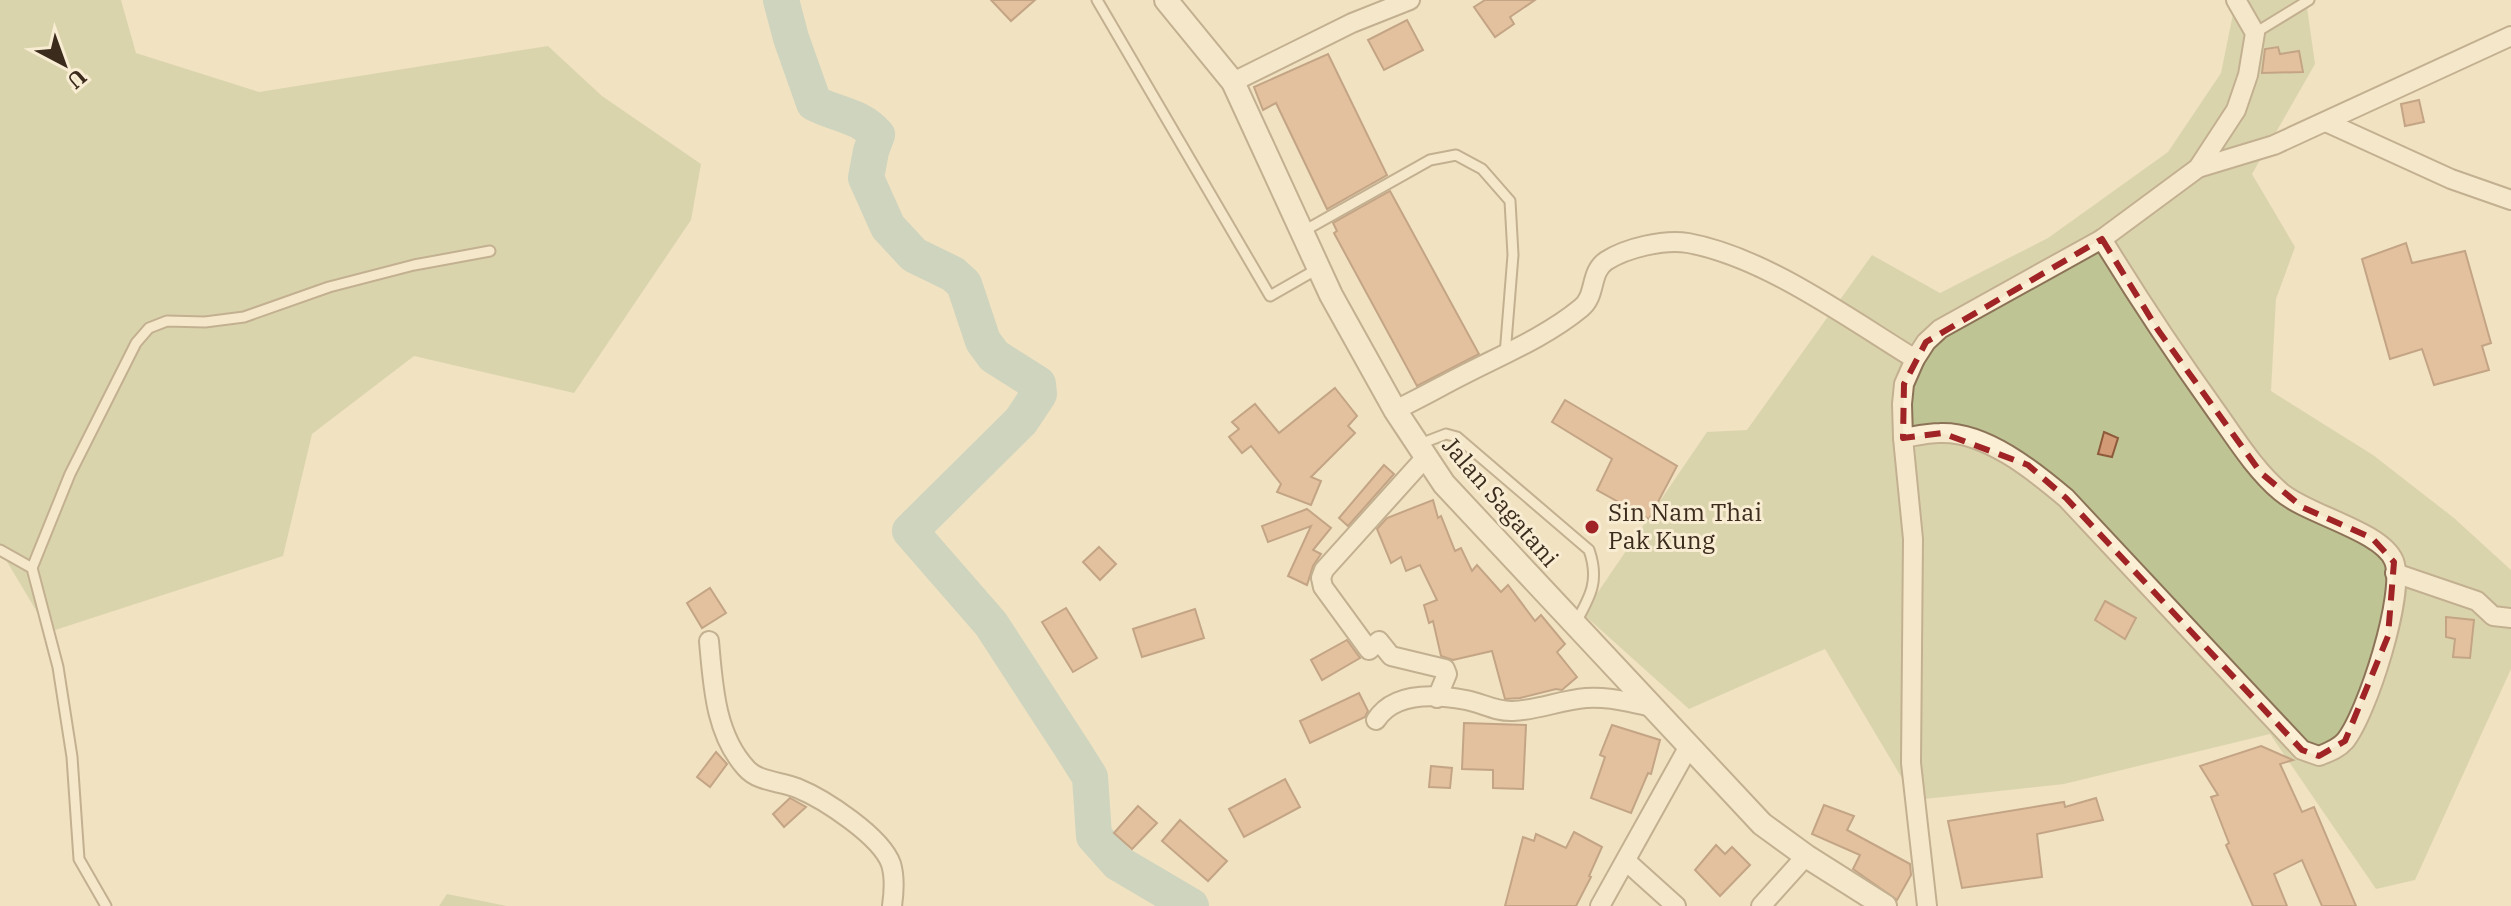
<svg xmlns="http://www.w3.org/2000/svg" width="2511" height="906" viewBox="0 0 2511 906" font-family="'IBM Plex Serif',serif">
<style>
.cemetery{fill:#bfc494}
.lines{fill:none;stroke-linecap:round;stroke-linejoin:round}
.river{stroke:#a4c3ba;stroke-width:36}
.building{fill:#d29a75;stroke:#8d5a3b;stroke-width:2}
.service-casing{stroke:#8c7357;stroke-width:13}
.minor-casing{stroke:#8c7357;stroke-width:22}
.tertiary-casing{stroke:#8c7357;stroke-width:26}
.service{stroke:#fbefd5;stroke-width:9}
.minor{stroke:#fbefd5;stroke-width:18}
.tertiary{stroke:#fbefd5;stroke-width:22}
.marked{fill:none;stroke:#a02326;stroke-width:6;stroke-dasharray:16 10;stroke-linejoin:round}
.poi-dot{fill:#a02326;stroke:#f8ecd2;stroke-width:3}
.labels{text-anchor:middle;stroke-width:6;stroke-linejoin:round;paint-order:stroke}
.street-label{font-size:24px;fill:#3b2b1d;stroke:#f8ecd2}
.poi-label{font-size:24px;fill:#3b2b1d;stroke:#f8ecd2;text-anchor:start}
</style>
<rect width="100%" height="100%" fill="#f1e2c1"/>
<g class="cemetery">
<polygon points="0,0 121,0 136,53 259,92 548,46 602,96 701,164 691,220 574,393 414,356 312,434 283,556 49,632 0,550"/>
<polygon points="2239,0 2306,0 2315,64 2252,174 2295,247 2276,299 2271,391 2373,455 2454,518 2511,570 2511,669 2415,880 2376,889 2270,734 2064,784 1915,800 1825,649 1689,709 1583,614 1707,432 1747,430 1872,255 1940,293 2048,238 2168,152 2221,73 2235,4"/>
<polygon points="447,894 507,906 439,906"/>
</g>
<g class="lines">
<path class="river" d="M781,0l10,38 23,65c23,12 46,12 63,32l-6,16 -5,27 22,49 26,28 39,19 11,10 19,57 11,15 44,28 1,10 -18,27 -111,110 81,93 82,126 17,27 4,59 24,27 73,43"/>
</g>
<g class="building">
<polygon points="991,0 1035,0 1011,21"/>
<polygon points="1485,0 1535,0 1510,17 1514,24 1495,37 1474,7"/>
<polygon points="1407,20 1423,50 1384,70 1368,40"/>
<polygon points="2278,47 2280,54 2299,51 2303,72 2262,73 2265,49"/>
<polygon points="1328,54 1387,175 1327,209 1276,103 1263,110 1254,87"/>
<polygon points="2419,100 2424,122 2405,126 2401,104"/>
<polygon points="1390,191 1479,354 1417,386 1334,233 1337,231 1333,223"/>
<polygon points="2406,243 2412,263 2465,251 2491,343 2482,346 2489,370 2434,385 2422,349 2390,359 2362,259"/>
<polygon points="1335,388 1357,416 1348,426 1355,433 1311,477 1321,481 1311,505 1277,492 1281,484 1251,446 1242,453 1229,437 1239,429 1232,422 1255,404 1279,433"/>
<polygon points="1565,400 1677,466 1649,519 1597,490 1612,459 1552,422"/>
<polygon points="2104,432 2118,438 2112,457 2098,454"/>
<polygon points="1384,465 1394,474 1348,526 1339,518"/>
<polygon points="1433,500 1438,518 1441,516 1455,551 1461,548 1472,571 1477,565 1501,592 1508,585 1535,621 1541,615 1565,644 1557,652 1577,677 1562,690 1556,689 1520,698 1505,699 1492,651 1453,660 1441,656 1433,621 1429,623 1424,605 1437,600 1420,565 1406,571 1401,557 1391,563 1377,529 1387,518"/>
<polygon points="1307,509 1331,528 1313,550 1321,554 1313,566 1307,585 1288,576 1311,526 1268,542 1262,526"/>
<polygon points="1099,547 1116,564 1100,580 1083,562"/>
<polygon points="710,588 726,613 702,628 687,603"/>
<polygon points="2105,601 2136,618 2125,639 2095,620"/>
<polygon points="1066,608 1097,658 1073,672 1042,622"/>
<polygon points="1195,609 1204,638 1142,657 1133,629"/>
<polygon points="2446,617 2474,620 2470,658 2453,657 2455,639 2446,637"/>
<polygon points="1347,640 1360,658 1322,680 1311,660"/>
<polygon points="1359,693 1368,711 1365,717 1310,743 1300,721"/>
<polygon points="1464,723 1526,725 1523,789 1493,788 1493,770 1462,769"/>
<polygon points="1612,725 1660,740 1651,774 1648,773 1631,813 1591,798 1605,757 1600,755"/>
<polygon points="2261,746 2293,760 2280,764 2302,812 2314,807 2356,906 2322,906 2302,860 2274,874 2287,906 2253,906 2226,845 2229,843 2211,797 2218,795 2200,766"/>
<polygon points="716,752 727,764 710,787 697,777"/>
<polygon points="1431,766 1452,768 1450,788 1429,787"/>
<polygon points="1285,779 1300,807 1244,837 1229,809"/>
<polygon points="790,798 806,807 784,827 773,814"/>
<polygon points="2096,798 2103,820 2037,834 2042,877 1962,888 1948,821 2064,802 2065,807"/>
<polygon points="1824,805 1854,816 1847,830 1910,864 1911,875 1897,900 1853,869 1860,855 1812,834"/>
<polygon points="1138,806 1157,823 1132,849 1114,833"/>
<polygon points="1180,820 1227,861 1208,881 1162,841"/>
<polygon points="1574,832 1602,847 1589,876 1591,877 1576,906 1505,906 1523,837 1534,841 1536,834 1566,848"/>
<polygon points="1716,845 1725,854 1732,847 1750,865 1720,896 1695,870"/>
</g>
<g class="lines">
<defs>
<g id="service">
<polyline points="1097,0 1270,296 1319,268"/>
<polyline points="2255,33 2309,0"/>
<polyline points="1302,232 1430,160 1456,155 1482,169 1510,201 1513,255 1505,355"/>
<path d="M1420,444l26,-10 11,3 132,113c11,31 1,47 -14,74"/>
<polyline points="0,550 32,568 58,667 72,757 79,859 106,906"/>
<polyline points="32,568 70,474 136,343 149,328 167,321 205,322 244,317 329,287 414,265 490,251"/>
</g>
<g id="minor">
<polyline points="1233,82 1352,23 1410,0"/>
<polyline points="2326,122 2451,179 2511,200"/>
<polyline points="2198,168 2274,145 2511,36"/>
<path d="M1395,410c24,-11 46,-24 70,-36 39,-20 82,-38 116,-66 16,-13 8,-35 25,-47 20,-13 58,-22 82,-18 77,14 160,75 227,116"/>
<path d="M1903,438c12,-2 25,-5 37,-5 45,-2 94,38 126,65l236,252 17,6c10,-4 19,-7 26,-15 22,-27 61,-148 49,-180 -12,-30 -86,-46 -113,-69 -26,-22 -45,-53 -65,-81 -40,-56 -78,-113 -114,-172"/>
<polyline points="1425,458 1324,570 1321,578 1323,587 1369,650 1379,641 1391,656 1445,669 1447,674 1437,698"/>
<polyline points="2395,573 2477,601 2493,616 2511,618"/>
<path d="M709,641c4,44 6,93 37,127 12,14 34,13 51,20 27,11 84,48 94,76 4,13 3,28 1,42"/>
<path d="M1376,720c18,-28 59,-26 90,-20 16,3 30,12 47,11 25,-1 48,-11 73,-13 22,-2 45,5 67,9"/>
<polyline points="1626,861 1676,906"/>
<polyline points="1600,906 1688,748"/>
<polyline points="1761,906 1806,856"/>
<polyline points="1927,906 1911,763 1913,539 1903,438 1902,404 1904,384 1915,359 1926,342 1940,329 2102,239 2198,168 2236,110 2248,75 2255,33 2236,0"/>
</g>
<polyline id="tertiary" points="1166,0 1233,82 1331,295 1395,410 1444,484 1762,824 1806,856 1885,906"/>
</defs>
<use href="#service" class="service-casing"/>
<use href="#minor" class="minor-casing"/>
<use href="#tertiary" class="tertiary-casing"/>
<use href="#service" class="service"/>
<use href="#minor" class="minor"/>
<use href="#tertiary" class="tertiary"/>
</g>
<path d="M0 0H2511V906H0ZM2102,239l56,91 103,143 41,34 70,31 22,24 -6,74 -43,105 -26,15 -17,-6 -236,-252 -38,-33 -86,-32 -39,5 1,-54 22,-42z" fill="#f1e2c1" fill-opacity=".55" fill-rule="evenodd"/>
<path class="marked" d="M2102,239l56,91 103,143 41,34 70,31 22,24 -6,74 -43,105 -26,15 -17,-6 -236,-252 -38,-33 -86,-32 -39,5 1,-54 22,-42z"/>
<circle class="poi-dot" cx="1592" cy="527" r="8"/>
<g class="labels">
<g class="street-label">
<text transform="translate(1500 502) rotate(49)" y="8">Jalan Sagatani</text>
</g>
<g class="poi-label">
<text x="1608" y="521">Sin Nam Thai<tspan x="1608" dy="28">Pak Kung</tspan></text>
</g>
</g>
<g transform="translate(64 64) rotate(139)" stroke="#f8ecd2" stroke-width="6" paint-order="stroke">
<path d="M0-6L14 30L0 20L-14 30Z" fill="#3b2b1d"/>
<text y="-12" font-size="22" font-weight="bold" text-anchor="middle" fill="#3b2b1d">U</text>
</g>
</svg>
